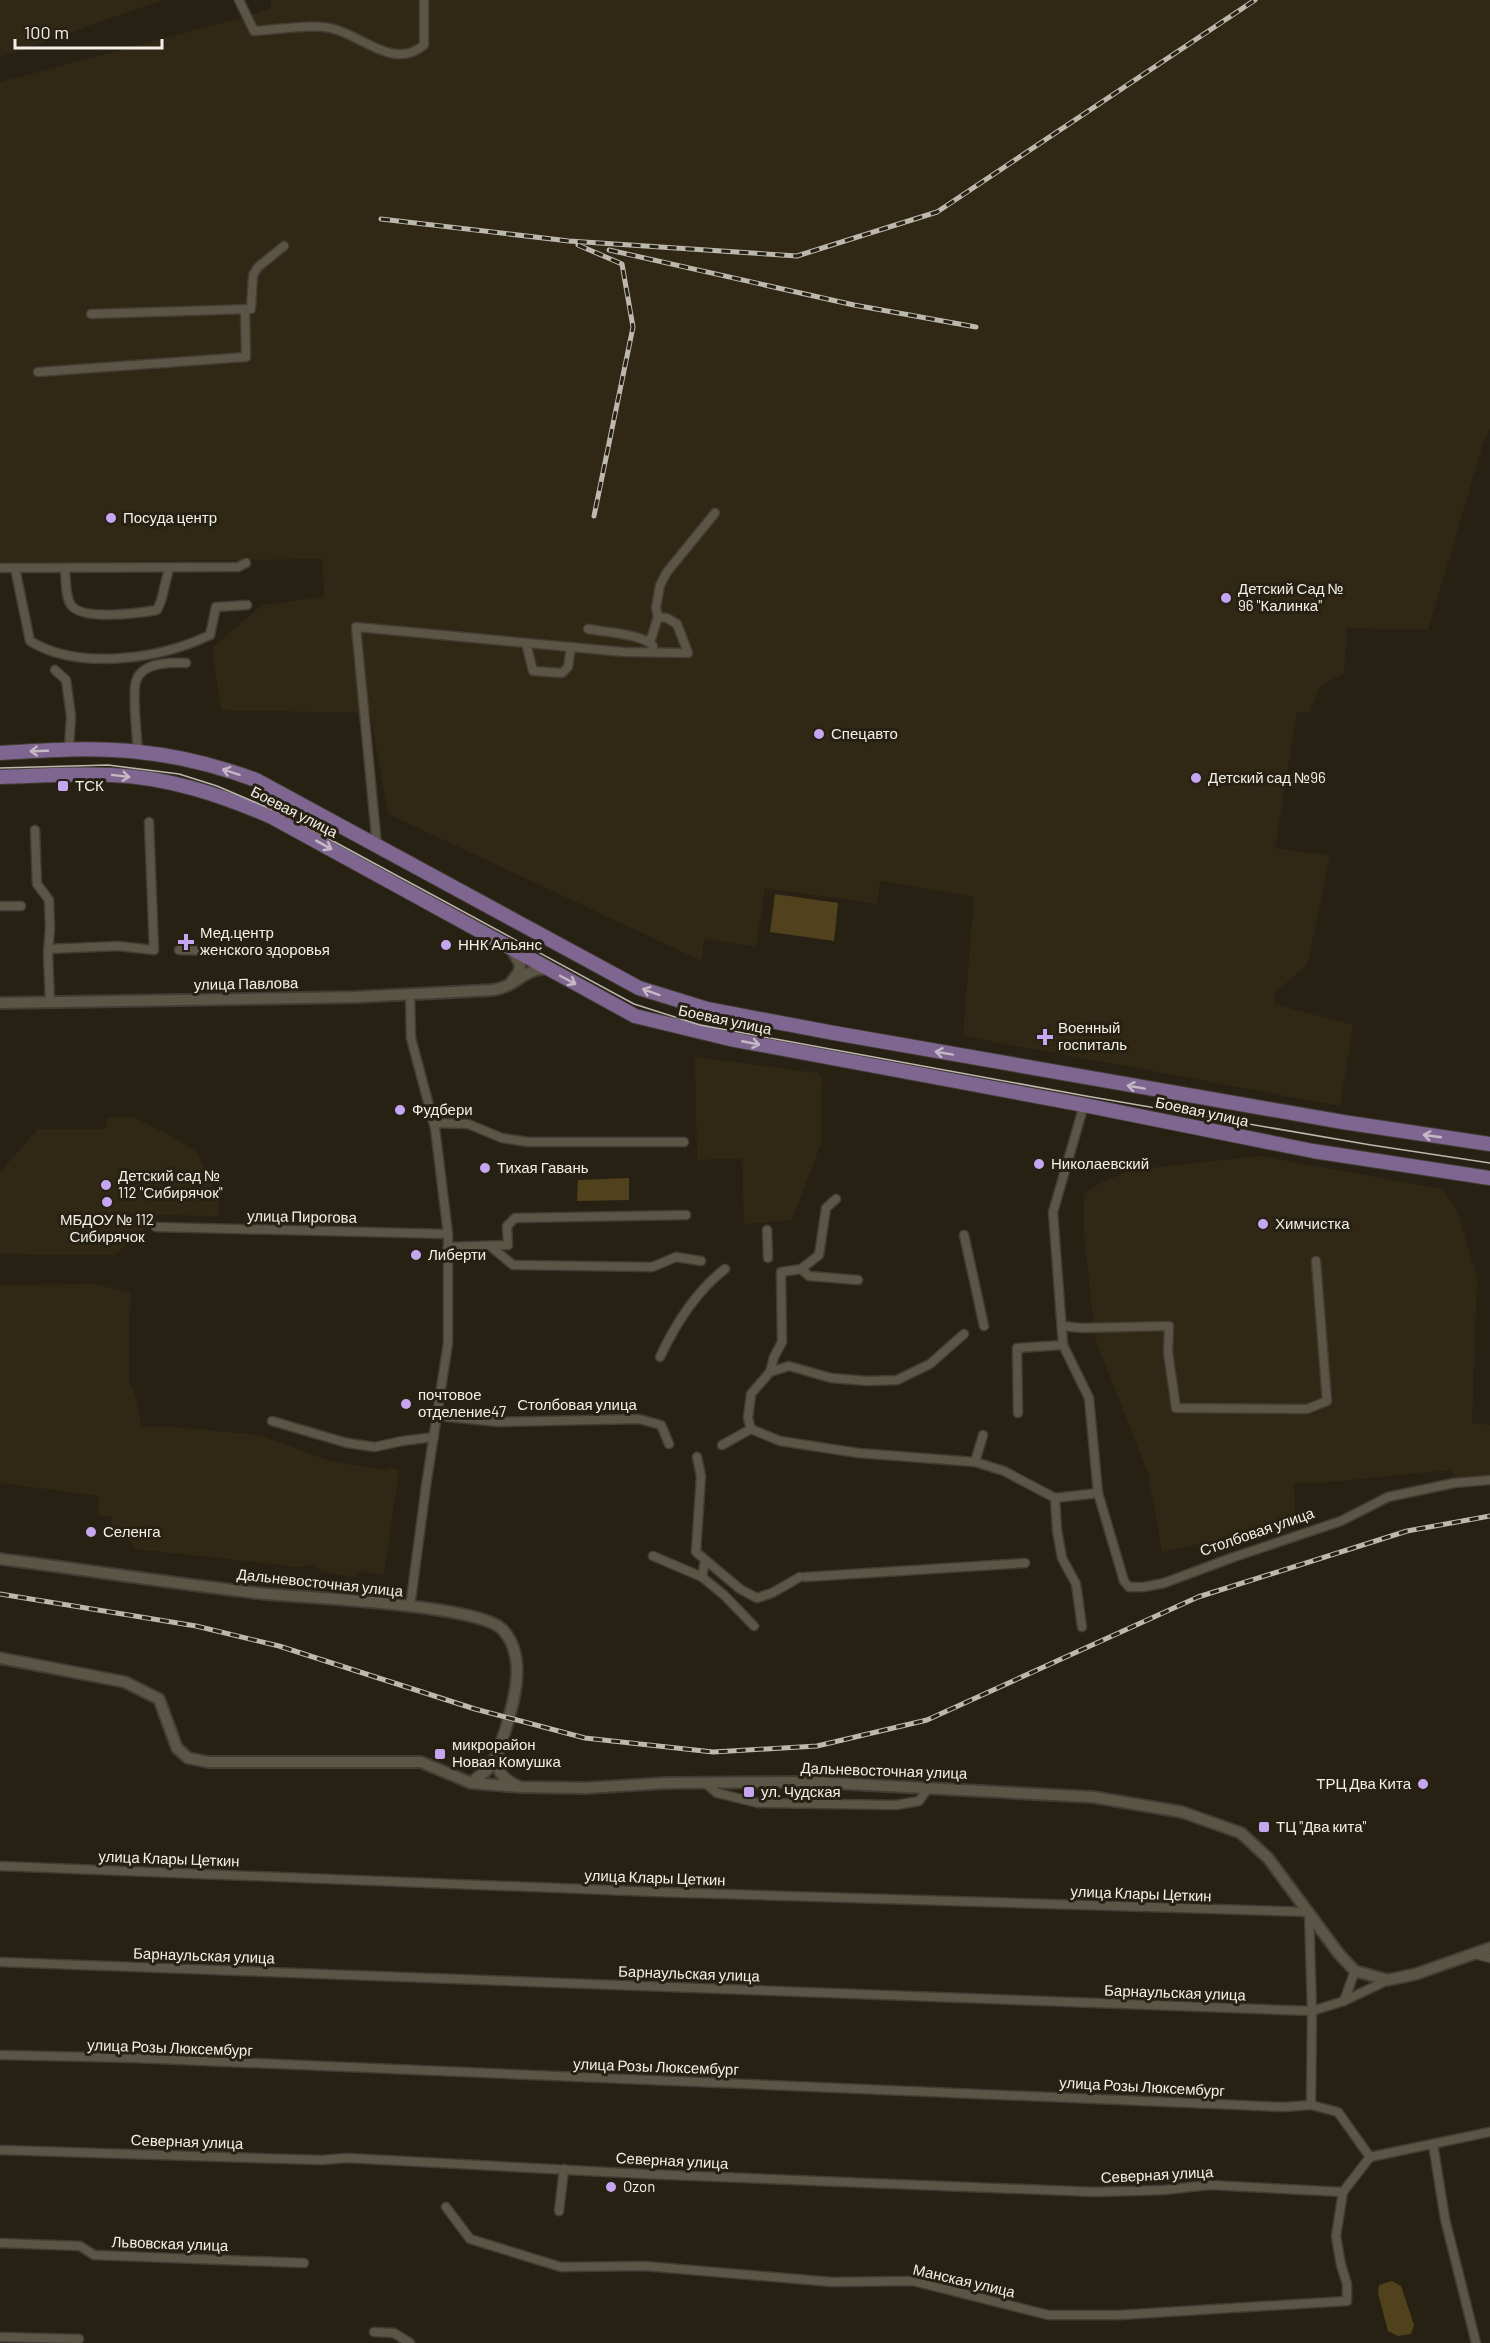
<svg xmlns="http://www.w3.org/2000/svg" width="1490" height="2343" viewBox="0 0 1490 2343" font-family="Barlow,sans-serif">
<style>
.built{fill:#302814}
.green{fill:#51411c}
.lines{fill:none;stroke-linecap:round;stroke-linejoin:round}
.minor-casing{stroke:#423d34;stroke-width:11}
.tertiary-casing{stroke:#423d34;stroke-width:14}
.primary-casing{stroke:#423d34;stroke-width:16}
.minor{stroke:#5b5546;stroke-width:8}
.tertiary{stroke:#5b5546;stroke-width:10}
.primary{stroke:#7e6691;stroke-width:14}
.tram{stroke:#bcb8ae;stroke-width:1.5}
.rail-casing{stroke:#bcb8ae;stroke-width:5}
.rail{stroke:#272114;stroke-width:3;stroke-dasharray:9;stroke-linecap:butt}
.oneway{stroke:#c5b9c5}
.poi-dot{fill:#c6a6f0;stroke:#272114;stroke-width:2}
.labels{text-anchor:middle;stroke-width:6;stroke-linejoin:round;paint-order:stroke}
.poi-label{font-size:15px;fill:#f4f0e7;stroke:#272114;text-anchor:start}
.street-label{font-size:15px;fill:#f4f0e7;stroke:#272114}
</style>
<rect width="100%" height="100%" fill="#272114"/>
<g class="built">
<polygon points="0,0 163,0 0,57"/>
<polygon points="271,0 1490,0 1490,429 1483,444 1428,630 1347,628 1344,673 1319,687 1310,713 1297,712 1275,848 1330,856 1307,965 1276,992 1274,1004 1353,1025 1340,1106 963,1036 974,897 880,881 877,904 765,888 756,947 704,939 702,961 388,814 370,713 221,710 212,648 262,605 324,597 323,559 0,563 0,82 252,15 270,8"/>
<polygon points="695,1057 817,1073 822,1077 821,1144 792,1220 744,1224 742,1158 697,1160"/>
<polygon points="133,1117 172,1136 197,1152 219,1198 219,1216 159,1215 115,1255 0,1254 0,1172 38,1129 106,1129 107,1118"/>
<polygon points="1260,1156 1442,1189 1457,1210 1477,1278 1472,1423 1490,1425 1490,1476 1459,1478 1449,1470 1330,1482 1294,1483 1296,1524 1162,1552 1148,1473 1095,1338 1084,1233 1084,1194 1100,1183 1131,1170"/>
<polygon points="95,1284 130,1293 129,1381 137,1399 141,1427 163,1426 259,1435 333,1462 386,1470 388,1467 399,1470 384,1575 361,1571 355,1577 320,1571 314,1564 298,1567 136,1549 125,1535 111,1532 112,1517 97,1515 99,1496 0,1483 0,1285"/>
</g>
<g class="green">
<polygon points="775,894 838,903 834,941 770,932"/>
<polygon points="629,1178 629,1200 577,1201 578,1180"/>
<polygon points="1392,2281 1401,2286 1414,2325 1411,2334 1398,2336 1388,2331 1378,2293 1379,2285"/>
</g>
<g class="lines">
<defs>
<g id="minor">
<path d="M239,0l15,31c23,-1 58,-8 80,-2 30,8 60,41 90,16v-45"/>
<polyline points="91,314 251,309 253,275 258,267 284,246"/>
<polyline points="38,372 246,357 245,311"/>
<polyline points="0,568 238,567 246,563"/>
<path d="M15,568l15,73c49,30 130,18 180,-6l6,-28 31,-2"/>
<path d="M65,568c1,11 0,28 6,37 11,16 68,8 86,5l4,-9 8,-33"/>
<path d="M588,629c16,3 55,5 65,17"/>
<polyline points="650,642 658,617 656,608 660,585 667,572 715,513"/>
<polyline points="526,643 533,671 562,673 568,667 571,647"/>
<polyline points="55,670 66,680 71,716 69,750"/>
<path d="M138,751c-1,-14 -6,-57 -2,-70 6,-19 34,-19 50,-18"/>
<polyline points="35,830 37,884 49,900 50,927 48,954 50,1002"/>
<polyline points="377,846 356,627 624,652 688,653 677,624 667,618 658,617"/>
<polyline points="0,906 21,906"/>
<polyline points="48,949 118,946 154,950 149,822"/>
<polyline points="179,950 213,951"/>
<polyline points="434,1123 468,1124 502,1138 528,1142 684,1142"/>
<polyline points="836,1199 826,1208 819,1255 801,1269 781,1272 782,1342 774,1357 770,1372 751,1394 748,1418 751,1429 780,1441 858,1453 975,1462 1004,1471 1055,1498 1098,1493"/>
<polyline points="156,1227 448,1234"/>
<polyline points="767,1230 768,1258"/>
<polyline points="964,1235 984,1326"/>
<polyline points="490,1246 513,1265 652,1267 676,1257 701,1261"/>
<polyline points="448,1247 508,1245 507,1226 515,1218 686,1215"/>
<polyline points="801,1269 809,1276 858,1280"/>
<polyline points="1062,1326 1082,1328 1169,1326 1168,1352 1176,1408 1307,1409 1327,1401 1316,1261"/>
<polyline points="1063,1345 1089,1398 1098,1493 1124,1581 1129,1587 1144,1587 1164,1583 1234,1557 1341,1521 1388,1497 1454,1483 1490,1480"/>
<path d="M660,1357c15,-32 36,-66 65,-88"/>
<polyline points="770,1372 789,1366 831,1378 868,1381 897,1380 930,1364 964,1334"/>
<polyline points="1018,1413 1017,1348 1063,1345 1053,1212 1084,1105"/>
<polyline points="437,1416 499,1422 639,1419 661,1425 669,1444"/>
<polyline points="272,1421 347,1443 375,1447 402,1441 434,1437"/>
<polyline points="722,1445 751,1429"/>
<polyline points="697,1457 701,1476 696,1552 740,1589 757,1598 772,1593 800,1577"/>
<polyline points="975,1462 983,1435"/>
<polyline points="1055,1498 1057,1530 1062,1558 1076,1584 1082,1627"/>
<polyline points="653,1556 702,1577"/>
<polyline points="705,1560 702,1577 724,1595 754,1626"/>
<polyline points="805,1577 1025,1563"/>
<polyline points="410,1607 426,1486 448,1343 448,1234 435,1128 411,1038 410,994"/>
<polyline points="705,1783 717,1793 758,1803 896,1805 919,1801 929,1787"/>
<polyline points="0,1866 657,1892 1309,1912 1312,2011 1311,2105 1338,2112 1370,2157 1343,2192 1336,2236 1341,2265 1347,2284 1347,2301 1119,2315 1048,2315 913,2281 832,2282 644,2266 561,2267 470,2239 446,2207"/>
<polyline points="1474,1954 1490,1958"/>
<polyline points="0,1962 1312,2011 1344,2001 1355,1971"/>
<polyline points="1344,2001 1388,1980"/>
<polyline points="0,2055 135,2058 1284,2107 1311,2105"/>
<polyline points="1433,2144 1445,2219 1476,2343"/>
<polyline points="0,2150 322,2160 347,2158 644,2174 1096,2192 1164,2190 1209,2185 1343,2192"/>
<polyline points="1370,2157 1490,2132"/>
<polyline points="559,2211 564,2169"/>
<polyline points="0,2243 80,2246 94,2255 304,2263"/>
<polyline points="374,2332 394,2333 410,2343"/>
<polyline points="0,2337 79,2339"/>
</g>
<g id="tertiary">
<polyline points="512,950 520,964 519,972 512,981"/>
<path d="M0,1003l356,-6 137,-7c25,-4 31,-22 53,-21"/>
<path d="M0,1559c86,11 171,24 257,34 45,5 219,11 245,36 25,26 13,69 4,99 -4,14 -13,31 -6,44 4,7 11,11 18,14"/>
<polyline points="0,1658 125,1682 159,1699 177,1748 188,1758 208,1762 421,1762 471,1783 521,1787 586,1788 666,1783 812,1782 1093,1797 1182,1812 1241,1833 1268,1858 1339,1954 1355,1971 1388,1980 1416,1974 1490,1948"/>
<polyline points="471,1783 487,1770 497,1755"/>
</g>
<g id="primary">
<path d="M0,753c46,-3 94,-6 139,-1 40,4 79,14 117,28l383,208 68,21 127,24 509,89 147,22"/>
<path d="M0,777c37,-1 74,-4 111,-2 57,2 110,20 161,42l363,199 95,23 354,66 229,46 177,27"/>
</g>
</defs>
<use href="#minor" class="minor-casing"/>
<use href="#tertiary" class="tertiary-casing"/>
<use href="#primary" class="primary-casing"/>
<use href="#minor" class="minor"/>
<use href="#tertiary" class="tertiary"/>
<use href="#primary" class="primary"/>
<polyline class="tram" points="0,768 108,765 179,774 217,786 285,815 634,1004 700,1025 1086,1096 1371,1145 1490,1163"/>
<defs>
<g id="rail">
<polyline points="381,219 569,241 797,256 937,212 1255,0"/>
<polyline points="578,245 622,264 633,327 594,516"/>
<polyline points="609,250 854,305 976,327"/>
<polyline points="0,1594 196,1626 279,1646 475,1709 585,1738 713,1752 817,1746 927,1720 1198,1597 1407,1531 1490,1516"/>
</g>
</defs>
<use href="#rail" class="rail-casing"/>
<use href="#rail" class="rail"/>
</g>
<defs><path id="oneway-shaft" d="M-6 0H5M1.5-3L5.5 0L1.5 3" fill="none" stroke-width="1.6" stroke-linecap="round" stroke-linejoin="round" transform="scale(1.5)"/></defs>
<g class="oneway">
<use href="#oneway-shaft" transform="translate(39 751) rotate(178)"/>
<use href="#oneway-shaft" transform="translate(231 772) rotate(-162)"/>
<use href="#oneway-shaft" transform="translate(121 776) rotate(7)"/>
<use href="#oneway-shaft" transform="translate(324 845) rotate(29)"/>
<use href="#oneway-shaft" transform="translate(568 980) rotate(28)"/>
<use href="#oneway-shaft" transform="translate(651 992) rotate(-160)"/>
<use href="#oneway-shaft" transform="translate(751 1043) rotate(11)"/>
<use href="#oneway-shaft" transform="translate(944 1053) rotate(-170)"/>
<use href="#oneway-shaft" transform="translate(1136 1087) rotate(-170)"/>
<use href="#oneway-shaft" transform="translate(1432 1136) rotate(-172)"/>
</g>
<g class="poi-dot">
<circle cx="111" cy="518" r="6"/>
<circle cx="1226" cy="598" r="6"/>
<circle cx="819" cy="734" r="6"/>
<circle cx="1196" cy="778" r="6"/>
<rect x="57" y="780" width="12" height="12" rx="3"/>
<path d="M183 933h6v6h6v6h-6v6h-6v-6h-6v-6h6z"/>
<circle cx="446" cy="945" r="6"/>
<path d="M1042 1028h6v6h6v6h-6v6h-6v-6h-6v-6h6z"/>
<circle cx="400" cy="1110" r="6"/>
<circle cx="1039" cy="1164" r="6"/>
<circle cx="485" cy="1168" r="6"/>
<circle cx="106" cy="1185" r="6"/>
<circle cx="107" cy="1202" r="6"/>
<circle cx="1263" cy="1224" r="6"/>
<circle cx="416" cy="1255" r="6"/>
<circle cx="406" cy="1404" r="6"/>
<circle cx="91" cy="1532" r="6"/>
<rect x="434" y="1748" width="12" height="12" rx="3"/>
<circle cx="1423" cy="1784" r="6"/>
<rect x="743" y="1786" width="12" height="12" rx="3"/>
<rect x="1258" y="1821" width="12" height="12" rx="3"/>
<circle cx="611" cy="2187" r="6"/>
</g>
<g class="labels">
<g class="poi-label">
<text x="123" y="523">Посуда центр</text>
<text x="1238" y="594">Детский Сад №<tspan x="1238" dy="17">96 "Калинка"</tspan></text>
<text x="831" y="739">Спецавто</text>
<text x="1208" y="783">Детский сад №96</text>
<text x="75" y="791">ТСК</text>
<text x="200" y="938">Мед.центр<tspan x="200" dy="17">женского здоровья</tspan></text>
<text x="458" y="950">ННК Альянс</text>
<text x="1058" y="1033">Военный<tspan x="1058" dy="17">госпиталь</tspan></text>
<text x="412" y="1115">Фудбери</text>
<text x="1051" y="1169">Николаевский</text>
<text x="497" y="1173">Тихая Гавань</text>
<text x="118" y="1181">Детский сад №<tspan x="118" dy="17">112 "Сибирячок"</tspan></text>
<text x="107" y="1225" text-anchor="middle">МБДОУ № 112<tspan x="107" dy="17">Сибирячок</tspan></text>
<text x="1275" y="1229">Химчистка</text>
<text x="428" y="1260">Либерти</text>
<text x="418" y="1400">почтовое<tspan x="418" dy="17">отделение47</tspan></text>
<text x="103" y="1537">Селенга</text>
<text x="452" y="1750">микрорайон<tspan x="452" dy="17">Новая Комушка</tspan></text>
<text x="1411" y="1789" text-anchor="end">ТРЦ Два Кита</text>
<text x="761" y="1797">ул. Чудская</text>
<text x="1276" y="1832">ТЦ "Два кита"</text>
<text x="623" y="2192">Ozon</text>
</g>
<g class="street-label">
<text transform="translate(294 812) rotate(27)" y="5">Боевая улица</text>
<text transform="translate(246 984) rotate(-1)" y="5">улица Павлова</text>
<text transform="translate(725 1020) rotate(12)" y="5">Боевая улица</text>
<text transform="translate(1202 1112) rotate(12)" y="5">Боевая улица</text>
<text transform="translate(302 1217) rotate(1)" y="5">улица Пирогова</text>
<text x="577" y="1410">Столбовая улица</text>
<text transform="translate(1257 1532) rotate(-19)" y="5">Столбовая улица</text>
<text transform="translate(320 1583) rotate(6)" y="5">Дальневосточная улица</text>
<text transform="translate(884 1771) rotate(2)" y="5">Дальневосточная улица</text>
<text transform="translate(169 1859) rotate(2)" y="5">улица Клары Цеткин</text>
<text transform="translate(655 1878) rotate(2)" y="5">улица Клары Цеткин</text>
<text transform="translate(1141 1894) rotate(2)" y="5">улица Клары Цеткин</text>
<text transform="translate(204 1956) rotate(2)" y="5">Барнаульская улица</text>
<text transform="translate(689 1974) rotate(2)" y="5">Барнаульская улица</text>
<text transform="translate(1175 1993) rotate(2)" y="5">Барнаульская улица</text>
<text transform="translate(170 2048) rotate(2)" y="5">улица Розы Люксембург</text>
<text transform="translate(656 2067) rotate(2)" y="5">улица Розы Люксембург</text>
<text transform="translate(1142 2087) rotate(3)" y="5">улица Розы Люксембург</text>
<text transform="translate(187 2142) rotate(2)" y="5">Северная улица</text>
<text transform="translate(672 2161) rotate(3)" y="5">Северная улица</text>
<text transform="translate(1157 2175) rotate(-3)" y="5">Северная улица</text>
<text transform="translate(170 2244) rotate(2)" y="5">Львовская улица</text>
<text transform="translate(964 2281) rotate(13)" y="5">Манская улица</text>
</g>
</g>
<path d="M15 39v9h147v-9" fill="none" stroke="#f4f0e7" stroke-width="3"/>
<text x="24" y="39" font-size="18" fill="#f4f0e7" stroke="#272114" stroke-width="4.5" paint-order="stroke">100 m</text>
</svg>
